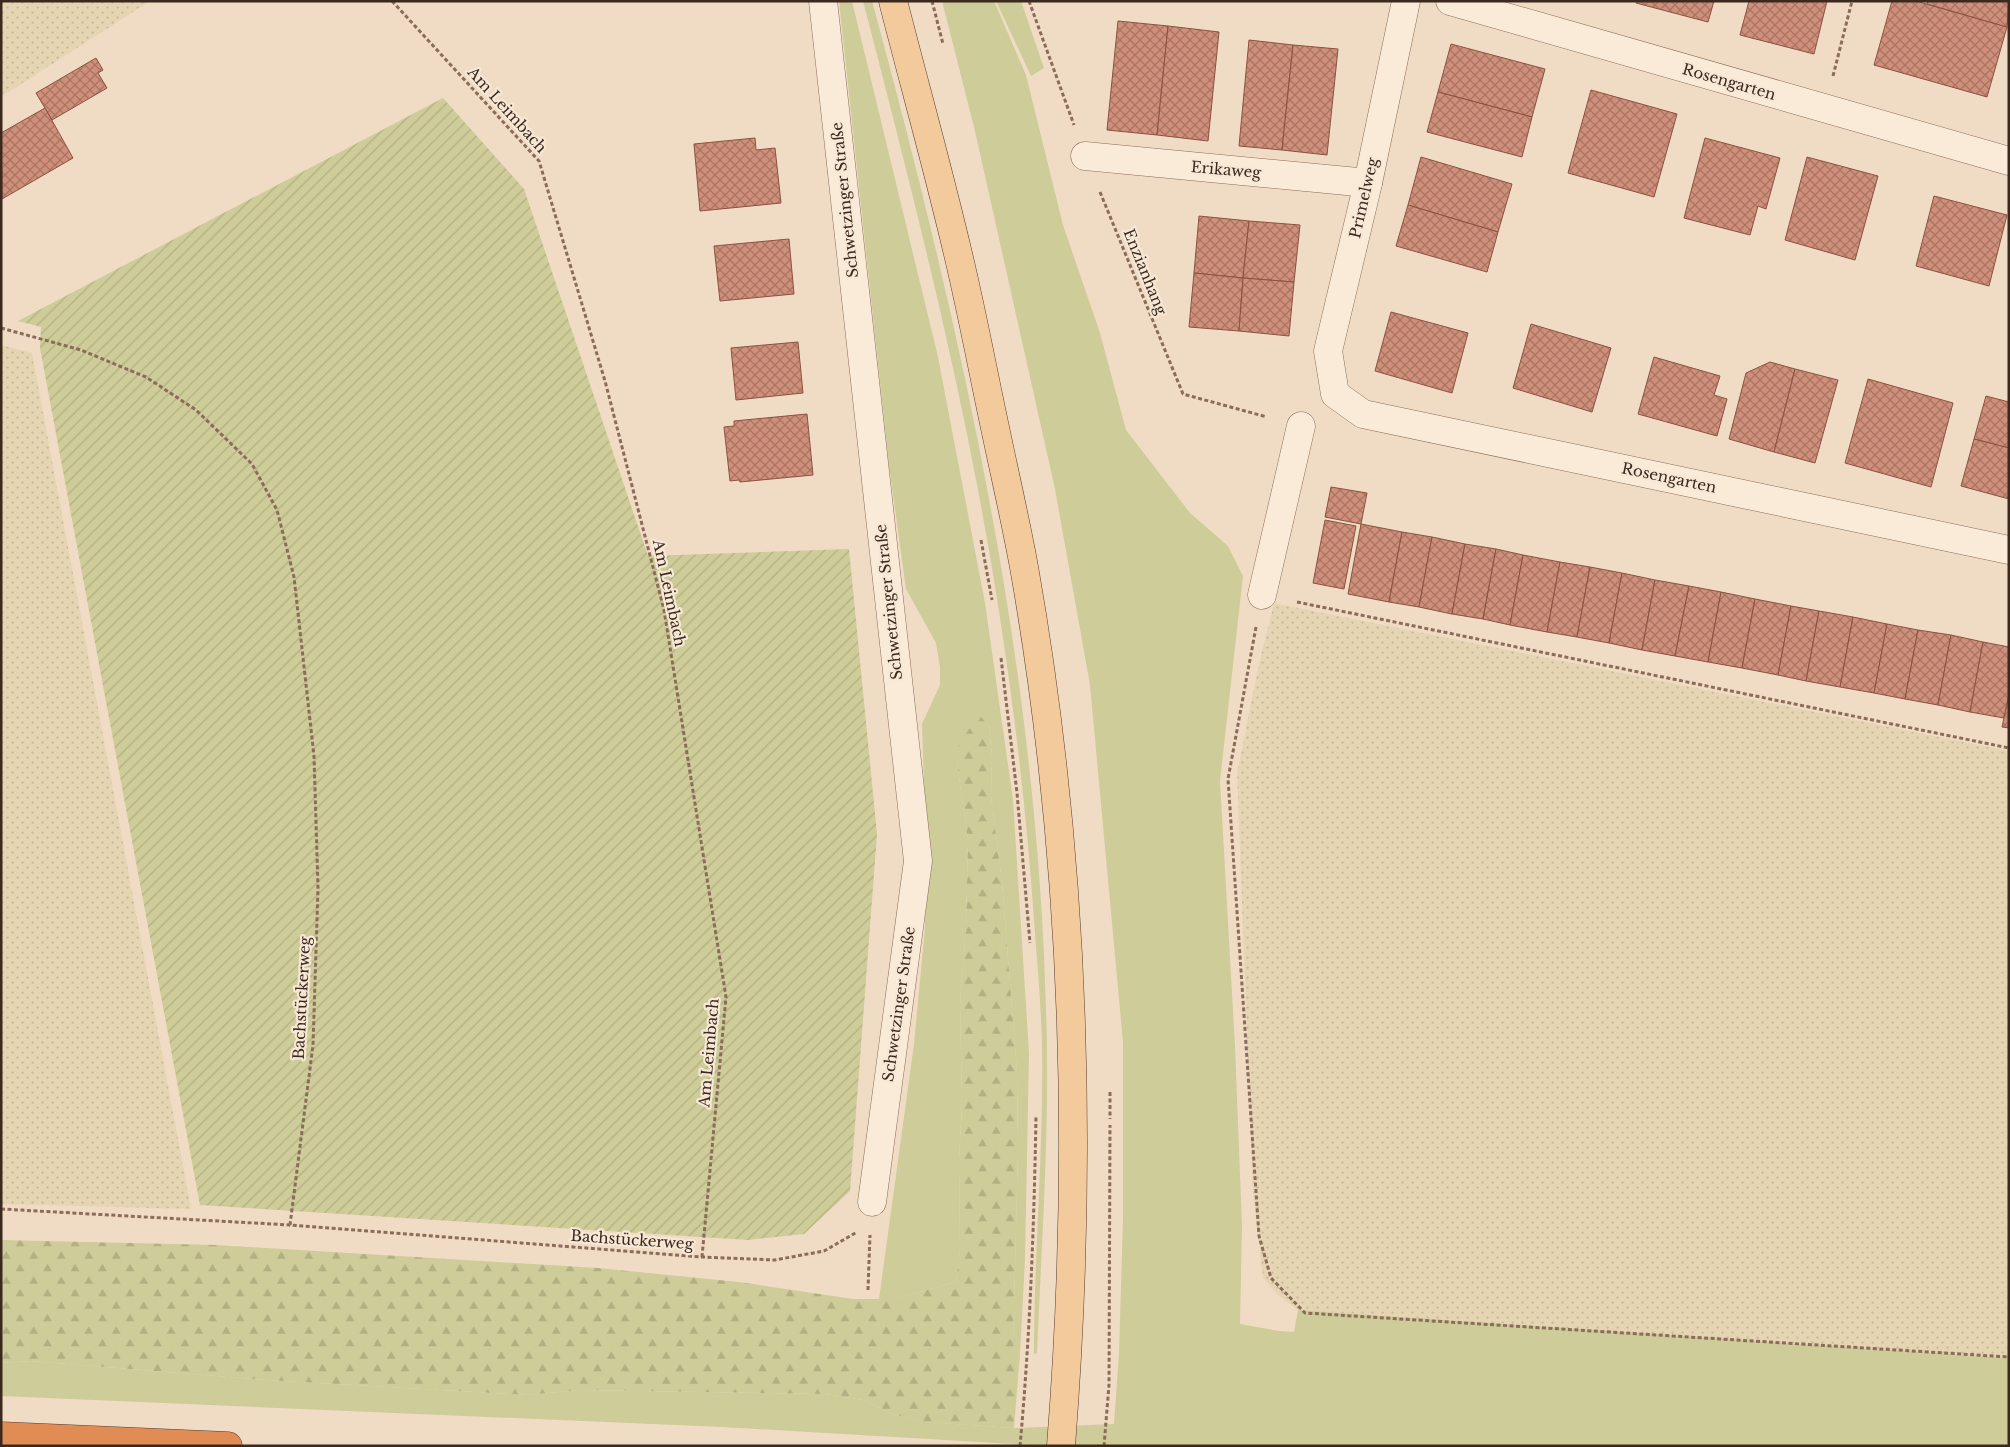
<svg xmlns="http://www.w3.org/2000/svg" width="2010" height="1447" viewBox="0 0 2010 1447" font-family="'Libre Baskerville',serif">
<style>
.farmland{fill:url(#farmland-dots)}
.grass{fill:#cecc98}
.forest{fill:url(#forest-firs)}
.garden{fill:url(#garden-furrows)}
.building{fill:url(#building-cross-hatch);stroke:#8b513f}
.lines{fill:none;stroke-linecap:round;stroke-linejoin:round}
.minor-casing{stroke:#8b6c5a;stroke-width:29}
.major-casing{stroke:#593b2e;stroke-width:29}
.highway-casing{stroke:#593b2e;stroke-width:29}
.path{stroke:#8b6c5a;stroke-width:3;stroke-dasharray:4 2.5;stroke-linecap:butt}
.minor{stroke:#faebd9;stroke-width:28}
.major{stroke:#f3ca9c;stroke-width:28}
.highway{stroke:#e18c54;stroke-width:28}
.labels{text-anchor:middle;stroke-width:4.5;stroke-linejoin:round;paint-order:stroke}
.street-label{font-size:15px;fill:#3b281f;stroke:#f7e7d5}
</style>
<defs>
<pattern id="farmland-dots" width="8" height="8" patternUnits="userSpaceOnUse" patternTransform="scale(1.25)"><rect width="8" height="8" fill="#e6d5b2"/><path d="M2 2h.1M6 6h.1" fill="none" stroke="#c6b799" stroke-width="1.8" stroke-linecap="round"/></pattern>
<pattern id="forest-firs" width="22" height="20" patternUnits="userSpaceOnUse" patternTransform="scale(1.25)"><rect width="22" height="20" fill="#cecc98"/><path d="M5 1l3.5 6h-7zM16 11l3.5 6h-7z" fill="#b2af83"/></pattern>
<pattern id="garden-furrows" width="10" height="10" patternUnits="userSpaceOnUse" patternTransform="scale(1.25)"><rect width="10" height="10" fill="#cecc98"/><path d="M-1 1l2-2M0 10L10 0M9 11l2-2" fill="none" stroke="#b2af83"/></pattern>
<pattern id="building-cross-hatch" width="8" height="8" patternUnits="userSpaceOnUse" patternTransform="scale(1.25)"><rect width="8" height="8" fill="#cf8f7a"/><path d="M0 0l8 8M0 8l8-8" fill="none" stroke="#a97563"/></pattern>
</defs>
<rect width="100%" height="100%" fill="#f0dcc5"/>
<g class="farmland">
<polygon points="1,1 150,1 1,97"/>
<polygon points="1,345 32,353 191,1209 1,1204"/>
<polygon points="1274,603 2009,751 2009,1358 1298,1310 1279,1296 1263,1278 1253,1192 1237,773 1259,664"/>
</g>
<g class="grass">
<polygon points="839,1 852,1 938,357 985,603 1013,800 1029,1053 1025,1260 1020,1354 1013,1344 1018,1153 1017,1072 1002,882 991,796 992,756 989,726 981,718 959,746 957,763 968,840 966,927 960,1004 962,1104 959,1159 960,1249 956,1282 894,1299 879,1299 914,1044 925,928 926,841 922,724 940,685 940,667 936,643 906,589 889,465"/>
<path d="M863,1h9c85,312 157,630 172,953 1,35 3,69 3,103 1,99 -6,198 -10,296l-3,1c0,-104 10,-207 8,-310 -1,-41 -5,-83 -8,-124 -10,-144 -29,-288 -56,-430 -31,-164 -73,-327 -115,-489z"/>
<polygon points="942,1 994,1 1026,75 1063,225 1100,333 1126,430 1190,513 1228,546 1243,576 1220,781 1235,1046 1242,1226 1240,1324 1279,1331 1294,1332 1298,1310 2009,1358 2009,1446 1050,1446 722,1427 1,1396 1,1363 31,1361 266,1380 528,1395 579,1390 826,1394 863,1400 896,1415 925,1422 1014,1428 1114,1424 1119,1354 1123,1220 1123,1042 1090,685 1055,489 975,131"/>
<polygon points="996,1 1021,1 1044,68 1031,76"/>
</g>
<polygon class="forest" points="981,717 989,726 992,756 991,796 1002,882 1017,1072 1018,1153 1013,1344 1020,1354 1014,1428 924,1422 896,1415 863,1400 826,1394 579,1390 528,1395 266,1380 31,1361 1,1363 1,1240 216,1245 598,1268 739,1282 853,1299 894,1299 956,1282 960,1249 959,1159 962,1104 960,1004 966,927 968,840 957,763 958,746 969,729"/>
<polygon class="garden" points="443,98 524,189 648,556 849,549 877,834 850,1191 804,1234 748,1240 200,1205 40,348 41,327 18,321"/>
<g class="building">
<polygon points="1637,1 1714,1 1708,22 1636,3"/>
<polygon points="1749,1 1827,1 1814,54 1740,35"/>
<polygon points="1892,1 1916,1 2007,27 1987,97 1874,65"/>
<polygon points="1928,1 2009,1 2007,27 1927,4"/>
<polygon points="1118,21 1168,26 1157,135 1107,130"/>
<polygon points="1168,26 1219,32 1208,141 1157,135"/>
<polygon points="1249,40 1293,45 1282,150 1239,146"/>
<polygon points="1451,44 1545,69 1532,117 1438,92"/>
<polygon points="1293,45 1338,49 1327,155 1282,150"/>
<polygon points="96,58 103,70 98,73 107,88 52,120 36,93"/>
<polygon points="1591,90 1677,114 1654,197 1568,173"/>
<polygon points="1438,92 1532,117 1522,157 1427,132"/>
<polygon points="45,108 73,158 2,199 1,133"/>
<polygon points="755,138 756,150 775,148 781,203 700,211 694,144"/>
<polygon points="1705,138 1780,158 1766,209 1758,206 1750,235 1684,218"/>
<polygon points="1421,157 1512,184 1498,232 1408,205"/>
<polygon points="1807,157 1878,176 1855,260 1785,240"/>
<polygon points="1934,196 2007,215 1989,286 1916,266"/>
<polygon points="1408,205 1498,232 1487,272 1396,246"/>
<polygon points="1199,216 1249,221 1243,278 1194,273"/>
<polygon points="1249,221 1300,225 1294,282 1243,278"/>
<polygon points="789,239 794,294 720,301 714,246"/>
<polygon points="1194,273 1243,278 1239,331 1189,327"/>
<polygon points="1243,278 1294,282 1289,336 1239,331"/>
<polygon points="1391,312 1468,333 1452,393 1375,371"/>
<polygon points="1531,324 1611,348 1592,412 1513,388"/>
<polygon points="798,342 803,393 736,400 731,348"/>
<polygon points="1654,357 1720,376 1714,395 1727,399 1717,436 1638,414"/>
<polygon points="1770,362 1795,369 1774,452 1729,439 1746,373"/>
<polygon points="1795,369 1838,380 1815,463 1774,452"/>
<polygon points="1868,379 1953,403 1931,487 1845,463"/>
<polygon points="1986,396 2009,402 2009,448 1974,439"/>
<polygon points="807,414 813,475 740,482 739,480 730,481 724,427 734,426 734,421"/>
<polygon points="1974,439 2009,448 2009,499 1961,486"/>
<polygon points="1331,487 1367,493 1361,524 1325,517"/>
<polygon points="1325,520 1356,526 1344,589 1313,583"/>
<polygon points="1361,524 1402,532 1389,602 1348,594"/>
<polygon points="1402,532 1432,537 1419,607 1389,602"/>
<polygon points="1432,537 1465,544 1452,614 1419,607"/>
<polygon points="1465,544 1496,549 1483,619 1452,614"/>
<polygon points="1496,549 1523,555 1510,625 1483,619"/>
<polygon points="1523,555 1560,562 1547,632 1510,625"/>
<polygon points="1560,562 1590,567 1577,637 1547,632"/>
<polygon points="1590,567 1622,573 1609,643 1577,637"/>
<polygon points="1622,573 1655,580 1642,650 1609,643"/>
<polygon points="1655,580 1689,586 1675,656 1642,650"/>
<polygon points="1689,586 1721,592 1708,662 1675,656"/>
<polygon points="1721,592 1755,599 1742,668 1708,662"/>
<polygon points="1755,599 1791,606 1778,675 1742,668"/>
<polygon points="1791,606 1819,611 1806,681 1778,675"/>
<polygon points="1819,611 1853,617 1840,687 1806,681"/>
<polygon points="1853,617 1887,624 1874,693 1840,687"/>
<polygon points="1887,624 1918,630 1905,699 1874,693"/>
<polygon points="1918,630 1951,635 1938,705 1905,699"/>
<polygon points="1951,635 1983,642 1970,712 1938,705"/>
<polygon points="1983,642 2009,647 2009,695 2004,718 1970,712"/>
<polygon points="2009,695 2009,728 2002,727"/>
</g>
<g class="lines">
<defs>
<g id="minor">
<polyline points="823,1 918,861 872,1202"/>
<polyline points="1406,1 1368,183 1328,351 1335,394 1363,414 2009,550"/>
<polyline points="1450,1 2009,161"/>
<polyline points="1085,156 1368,183"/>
<polyline points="1262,595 1301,426"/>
</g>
<path id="major" d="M893,1c22,86 46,171 66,257 14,59 25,119 38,179 9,43 19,86 27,130 51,289 60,586 37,879"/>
<polyline id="highway" points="1,1436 228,1446"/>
</defs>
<use href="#minor" class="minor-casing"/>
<use href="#major" class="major-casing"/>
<use href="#highway" class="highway-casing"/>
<g class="path">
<polyline points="392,1 539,161 605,381 664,610 726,997 702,1257"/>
<polyline points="932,1 943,44"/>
<polyline points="1029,1 1074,125"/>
<polyline points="1833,76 1852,1"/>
<polyline points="1100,192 1183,394 1267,417"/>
<polyline points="1,328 81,350 146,377 196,410 252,464 277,510 294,577 314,756 318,888 313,1045 290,1225 702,1257 775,1260 824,1251 857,1232"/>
<polyline points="981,540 992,600"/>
<polyline points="1297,602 2009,748"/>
<polyline points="1256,627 1228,779 1259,1236 1271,1278 1305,1313 2009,1357"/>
<polyline points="1001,658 1017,793 1030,943"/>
<polyline points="1110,1092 1110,1119"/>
<polyline points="1,1209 290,1225"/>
<polyline points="868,1290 870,1235"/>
<path d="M1020,1446c10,-110 14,-219 16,-329"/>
<polyline points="1104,1446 1109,1385 1110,1125"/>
</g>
<use href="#minor" class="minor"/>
<use href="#major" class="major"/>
<use href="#highway" class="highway"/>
</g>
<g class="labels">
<g class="street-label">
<text transform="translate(1729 82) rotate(16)" y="5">Rosengarten</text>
<text transform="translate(507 110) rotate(48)" y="5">Am Leimbach</text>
<text transform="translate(1226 170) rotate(5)" y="5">Erikaweg</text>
<text transform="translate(1364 198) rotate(-77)" y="5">Primelweg</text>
<text transform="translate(845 200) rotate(-96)" y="5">Schwetzinger Straße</text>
<text transform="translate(1145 272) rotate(68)" y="5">Enzianhang</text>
<text transform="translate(1669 478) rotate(12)" y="5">Rosengarten</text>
<text transform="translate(669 593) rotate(78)" y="5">Am Leimbach</text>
<text transform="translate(889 602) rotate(-96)" y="5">Schwetzinger Straße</text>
<text transform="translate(302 998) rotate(-87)" y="5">Bachstückerweg</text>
<text transform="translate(899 1004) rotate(-82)" y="5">Schwetzinger Straße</text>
<text transform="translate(709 1053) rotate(-85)" y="5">Am Leimbach</text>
<text transform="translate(632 1240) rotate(4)" y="5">Bachstückerweg</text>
</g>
</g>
<rect width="2010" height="1447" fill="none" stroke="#3b281f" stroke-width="5"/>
</svg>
